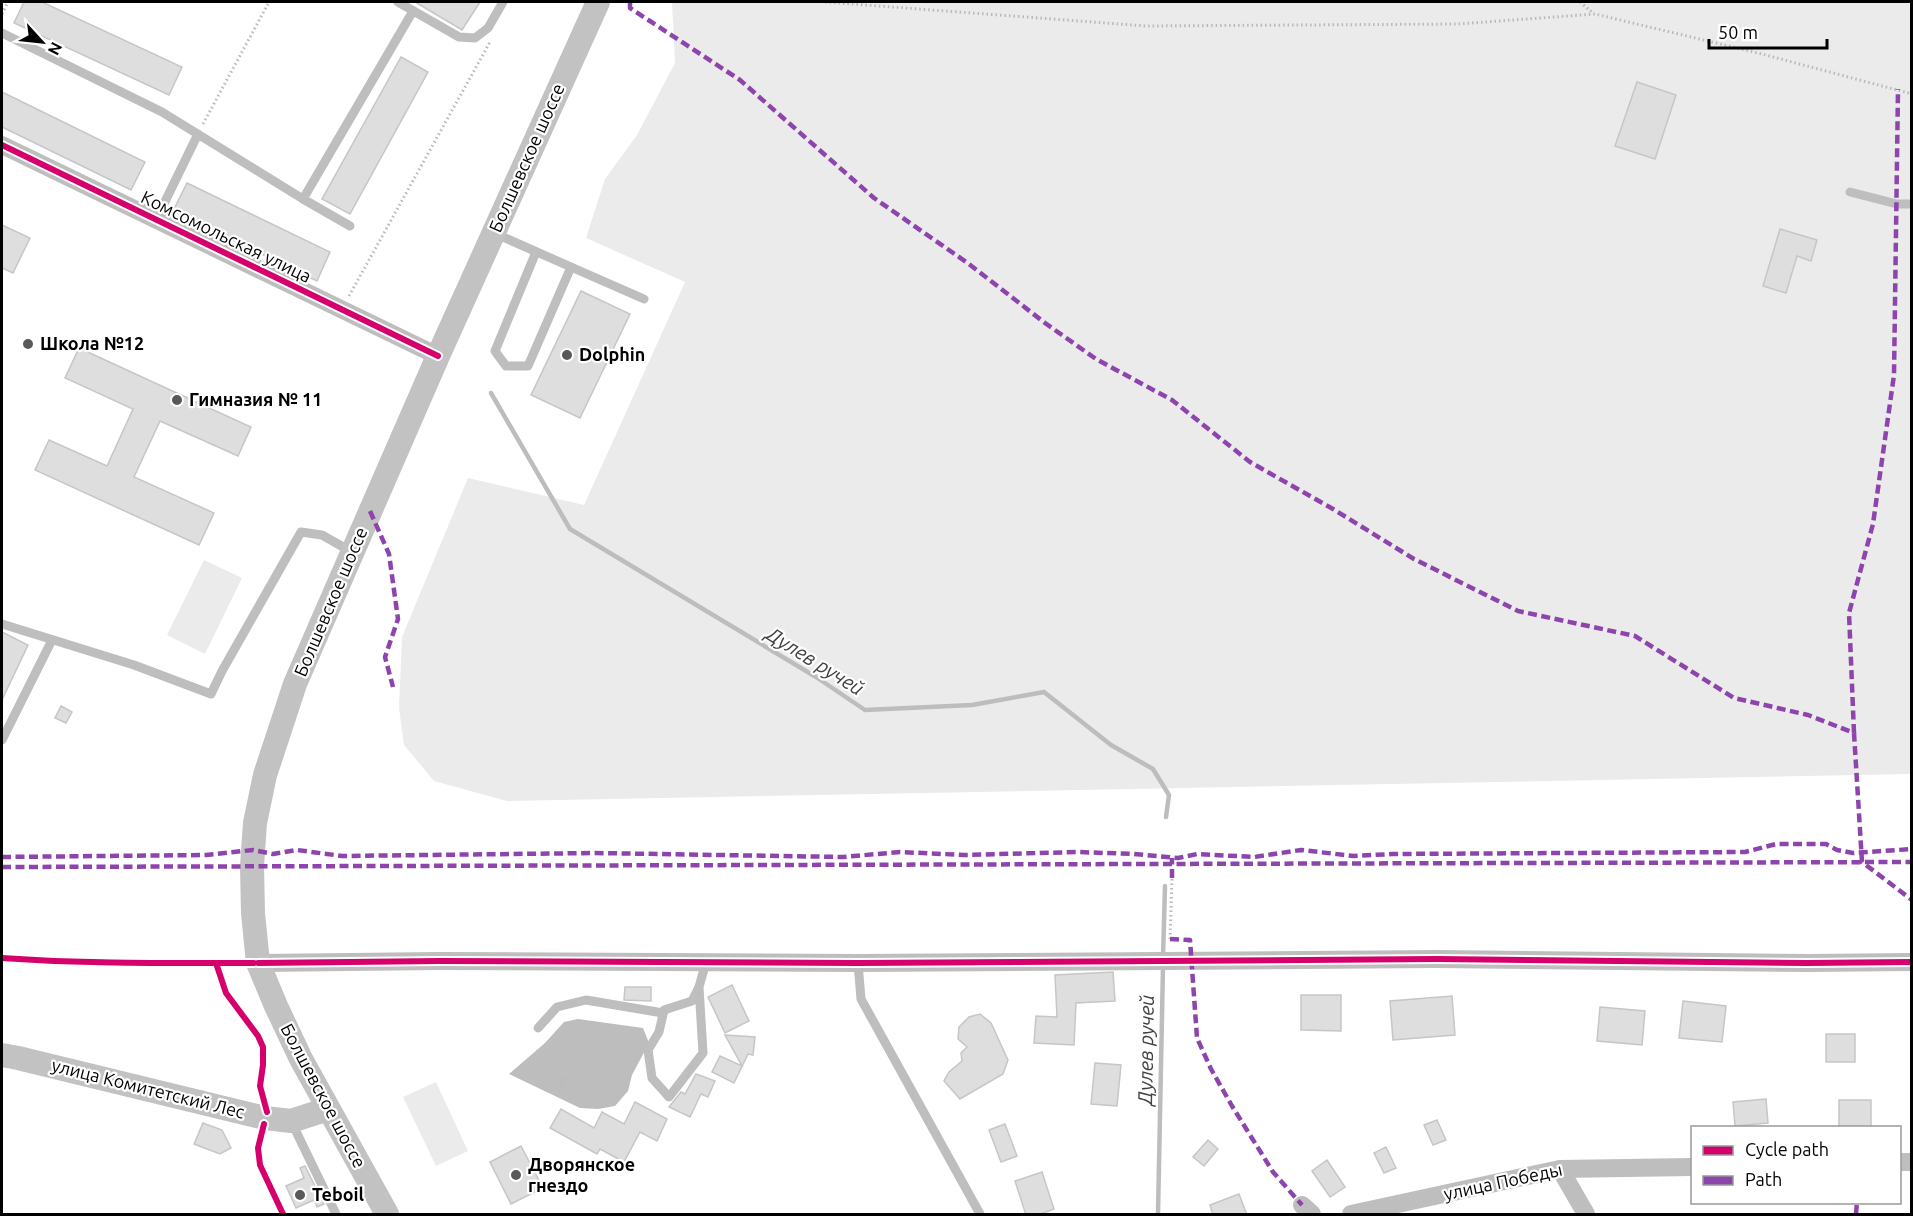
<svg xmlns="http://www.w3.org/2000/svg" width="1913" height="1216" viewBox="0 0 1913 1216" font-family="Ubuntu,sans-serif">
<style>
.green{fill:#ebebeb}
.water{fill:#bdbdbd}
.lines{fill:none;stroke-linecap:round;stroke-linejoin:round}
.stream{stroke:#bdbdbd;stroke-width:4.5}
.building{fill:#dedede;stroke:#c6c6c6;stroke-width:1.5}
.path{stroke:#b9b9b9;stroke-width:3;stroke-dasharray:1.5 3;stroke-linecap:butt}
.lane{stroke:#bebebe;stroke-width:9}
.street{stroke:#bebebe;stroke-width:18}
.secondary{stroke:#c2c2c2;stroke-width:24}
.quiet{stroke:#8e44ad;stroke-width:4.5;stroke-dasharray:9 4.5;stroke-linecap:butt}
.cycleway-casing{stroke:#fff;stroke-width:10}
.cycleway{stroke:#d6006c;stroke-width:6}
.poi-dot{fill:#595959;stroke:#fff;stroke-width:2}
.labels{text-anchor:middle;stroke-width:4.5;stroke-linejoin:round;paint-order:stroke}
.street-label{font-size:18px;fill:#000;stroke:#fff}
.poi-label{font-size:18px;font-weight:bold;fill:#000;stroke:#fff;text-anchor:start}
.water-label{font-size:20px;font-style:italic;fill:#424242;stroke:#fff}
</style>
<rect width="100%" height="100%" fill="#fff"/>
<g class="green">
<polygon points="672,2 1911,2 1911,774 507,801 434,781 404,745 399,708 402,637 468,478 584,505 685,282 586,238 605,179 637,135 675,63"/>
<polygon points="204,560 242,578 205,654 167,635"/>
<polygon points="436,1082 468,1151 436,1166 403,1097"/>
</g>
<polygon class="water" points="578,1019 643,1028 649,1043 632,1075 628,1091 615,1106 598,1109 580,1108 509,1074 545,1043 564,1022"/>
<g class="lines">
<g class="stream">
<polyline points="491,393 570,529 816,677 865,710 972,705 1044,692 1111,745 1153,769 1169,795 1166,817"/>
<polyline points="1163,958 1165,886"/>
<polyline points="1158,1214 1163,966"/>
</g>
</g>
<g class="building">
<polygon points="24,2 42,2 182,67 169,95 14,23"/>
<polygon points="415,2 480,2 462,30"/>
<polygon points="401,57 428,72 350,214 322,199"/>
<polygon points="1637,82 1676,95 1655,159 1615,146"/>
<polygon points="2,92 145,162 131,190 2,127"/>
<polygon points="187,183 330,252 317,281 173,211"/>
<polygon points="2,225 30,238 13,273 2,268"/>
<polygon points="1780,229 1817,240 1811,261 1797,256 1786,293 1763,286"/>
<polygon points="581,291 630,314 580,418 531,395"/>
<polygon points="79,348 251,427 238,456 160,421 134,477 214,513 199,545 35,470 49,440 107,466 133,409 65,378"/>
<polygon points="2,632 28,645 2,700"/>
<polygon points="61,706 72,712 66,723 55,718"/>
<polygon points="1113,972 1115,1001 1076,1003 1074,1045 1034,1043 1036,1016 1057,1017 1055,975"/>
<polygon points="732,985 749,1021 725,1033 708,997"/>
<polygon points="625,987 651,987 651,1001 624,1000"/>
<polygon points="1301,995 1341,995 1341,1031 1301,1030"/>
<polygon points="1452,996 1455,1035 1393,1040 1390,1001"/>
<polygon points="1683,1001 1726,1006 1722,1042 1679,1038"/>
<polygon points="1600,1007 1645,1011 1642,1045 1597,1041"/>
<polygon points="980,1014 991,1023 1008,1060 1003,1074 960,1099 944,1081 949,1072 962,1061 961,1053 967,1047 958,1039 959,1027 969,1017"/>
<rect x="1826" y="1034" width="29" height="28"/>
<polygon points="725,1035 755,1037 753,1055 748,1054 734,1083 712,1072 720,1056 742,1066"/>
<polygon points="1095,1063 1121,1065 1117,1106 1091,1104"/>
<polygon points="696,1074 715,1081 708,1097 701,1094 690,1117 669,1107 681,1092 685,1094"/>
<polygon points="1766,1099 1768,1123 1735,1126 1733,1102"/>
<rect x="1839" y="1100" width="32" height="27"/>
<polygon points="635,1102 667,1119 657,1141 640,1132 624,1162 600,1149 597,1154 550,1128 561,1109 594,1128 602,1112 624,1124"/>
<polygon points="1437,1120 1446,1140 1433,1145 1424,1125"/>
<polygon points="203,1123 222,1130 231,1148 220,1154 194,1144"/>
<polygon points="1005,1124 1017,1156 1001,1162 989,1130"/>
<polygon points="1208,1140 1218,1149 1204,1166 1193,1157"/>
<polygon points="521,1146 543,1188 511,1204 490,1162"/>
<polygon points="1386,1147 1396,1168 1384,1173 1374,1153"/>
<polygon points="1327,1160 1345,1187 1330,1197 1312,1171"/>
<polygon points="305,1166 324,1204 317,1207 314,1200 296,1208 286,1186 304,1178 300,1168"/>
<polygon points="1042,1172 1054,1209 1038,1215 1026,1215 1015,1181"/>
<polygon points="1239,1194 1247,1215 1213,1215 1210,1205"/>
</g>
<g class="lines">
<g class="path">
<polyline points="825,2 1146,26 1458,24 1595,14 1762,54 1912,94"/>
<polyline points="1580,2 1593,13"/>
<polyline points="2,14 8,2"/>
<polyline points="203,124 269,2"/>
<polyline points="349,296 490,42"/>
<polyline points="1170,939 1172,878"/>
<polyline points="557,1096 566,1077"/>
</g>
<g class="lane">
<polyline points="398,2 459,37 475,38 488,28 503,2"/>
<polyline points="2,33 162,112 303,199"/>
<polyline points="1850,192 1897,204 1912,204"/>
<polyline points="156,220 198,134"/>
<polyline points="350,226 303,199 413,11"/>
<polyline points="496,234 571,267 528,366 506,366 495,351 536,252"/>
<polyline points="571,267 644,299"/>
<polyline points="2,624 134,665 211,694 222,671 301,532 322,535 352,552"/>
<polyline points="2,740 52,640"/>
<polyline points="858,963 861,999 980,1214"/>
<polyline points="699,987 692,1001 664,1010 659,1032 648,1050 652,1078 669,1097 703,1053 699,987 706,962"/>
<polyline points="538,1028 557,1007 586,1000 663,1013"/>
<polyline points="291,1121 336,1214"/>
</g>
<g class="street">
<polyline points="2,145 438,356"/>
<polyline points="258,963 440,961 858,963 1437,959 1807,963 1912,962"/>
<polyline points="1900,1162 1912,1162"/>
<polyline points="1560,1169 1586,1214"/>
<polyline points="1302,1205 1312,1214"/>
<polyline points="1351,1214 1560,1169 1692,1167"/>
</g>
<g class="secondary">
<polyline points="2,1055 18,1058 265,1118 291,1121 328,1109"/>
<polyline points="387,1214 301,1059 276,1006 258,963 253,913 252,866 255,823 265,775 295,684 438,356 598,2"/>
</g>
<g class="quiet">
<polyline points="630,2 630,8 740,80 874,198 969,264 1045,323 1096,359 1172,400 1250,462 1333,509 1414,559 1518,611 1635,636 1734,698 1808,715 1854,733 1862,862 1912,900"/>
<polyline points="370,511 389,554 398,619 385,657 393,687"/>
<polyline points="1854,733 1849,613 1873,524 1894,375 1898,89"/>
<polyline points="2,857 206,855 253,850 273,854 297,850 342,856 595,853 843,857 900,852 964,855 1078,852 1134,854 1178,858 1197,854 1254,857 1301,850 1354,856 1392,854 1745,852 1776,844 1826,844 1837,850 1853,853 1912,849"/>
<polyline points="2,867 1912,862"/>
<polyline points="1172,878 1172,858"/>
<polyline points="1170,939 1190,940 1197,1038 1211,1069 1232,1106 1273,1172 1302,1205"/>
<polyline points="1856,1214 1857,1202"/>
</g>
<defs>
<g id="cycleway">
<polyline points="2,145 438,356"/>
<path d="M2,958c84,6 168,5 252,5"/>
<polyline points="216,963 226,993 258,1036 263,1047 263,1065 260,1086 267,1112"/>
<polyline points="258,963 440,961 858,963 1437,959 1807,963 1912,962"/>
<polyline points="264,1124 258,1148 260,1165 283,1214"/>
</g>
</defs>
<use href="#cycleway" class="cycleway-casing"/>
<use href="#cycleway" class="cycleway"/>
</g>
<g class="poi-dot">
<circle cx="28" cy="344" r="6"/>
<circle cx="567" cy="355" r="6"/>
<circle cx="177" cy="400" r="6"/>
<circle cx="516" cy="1175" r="6"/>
<circle cx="300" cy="1195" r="6"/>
</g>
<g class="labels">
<g class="street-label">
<text transform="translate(527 158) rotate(-66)" y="6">Болшевское шоссе</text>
<text transform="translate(226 237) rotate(26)" y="6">Комсомольская улица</text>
<text transform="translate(331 602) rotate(-67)" y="6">Болшевское шоссе</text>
<text transform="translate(148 1089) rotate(14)" y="6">улица Комитетский Лес</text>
<text transform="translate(323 1096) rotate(62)" y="6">Болшевское шоссе</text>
<text transform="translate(1503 1182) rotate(-12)" y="6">улица Победы</text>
</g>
<g class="poi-label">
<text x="40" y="350">Школа №12</text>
<text x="579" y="361">Dolphin</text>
<text x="189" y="406">Гимназия № 11</text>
<text x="528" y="1171">Дворянское<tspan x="528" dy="21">гнездо</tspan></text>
<text x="312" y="1201">Teboil</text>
</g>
<g class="water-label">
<text transform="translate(815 661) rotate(32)" y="7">Дулев ручей</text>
<text transform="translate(1146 1050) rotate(-89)" y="7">Дулев ручей</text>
</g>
</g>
<rect width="1913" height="1216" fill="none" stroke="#000000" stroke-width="6"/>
<rect x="1691" y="1126" width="210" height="78" fill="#ffffff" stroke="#999999" stroke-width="1.5"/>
<rect x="1703" y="1146" width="30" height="9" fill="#d6006c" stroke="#999999" stroke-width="1.5"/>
<text x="1745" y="1156" font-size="18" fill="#000000">Cycle path</text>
<rect x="1703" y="1176" width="30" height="9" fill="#8e44ad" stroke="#999999" stroke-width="1.5"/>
<text x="1745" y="1186" font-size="18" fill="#000000">Path</text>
<g transform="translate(42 42) rotate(117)" stroke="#ffffff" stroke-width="4.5" paint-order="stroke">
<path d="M0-4.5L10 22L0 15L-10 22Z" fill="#000000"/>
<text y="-9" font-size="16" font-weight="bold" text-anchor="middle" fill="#000000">N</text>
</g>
<path d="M1709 39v9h118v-9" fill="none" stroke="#000000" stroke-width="3"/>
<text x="1718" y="39" font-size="18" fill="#000000" stroke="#ffffff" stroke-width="4.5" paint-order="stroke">50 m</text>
</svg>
